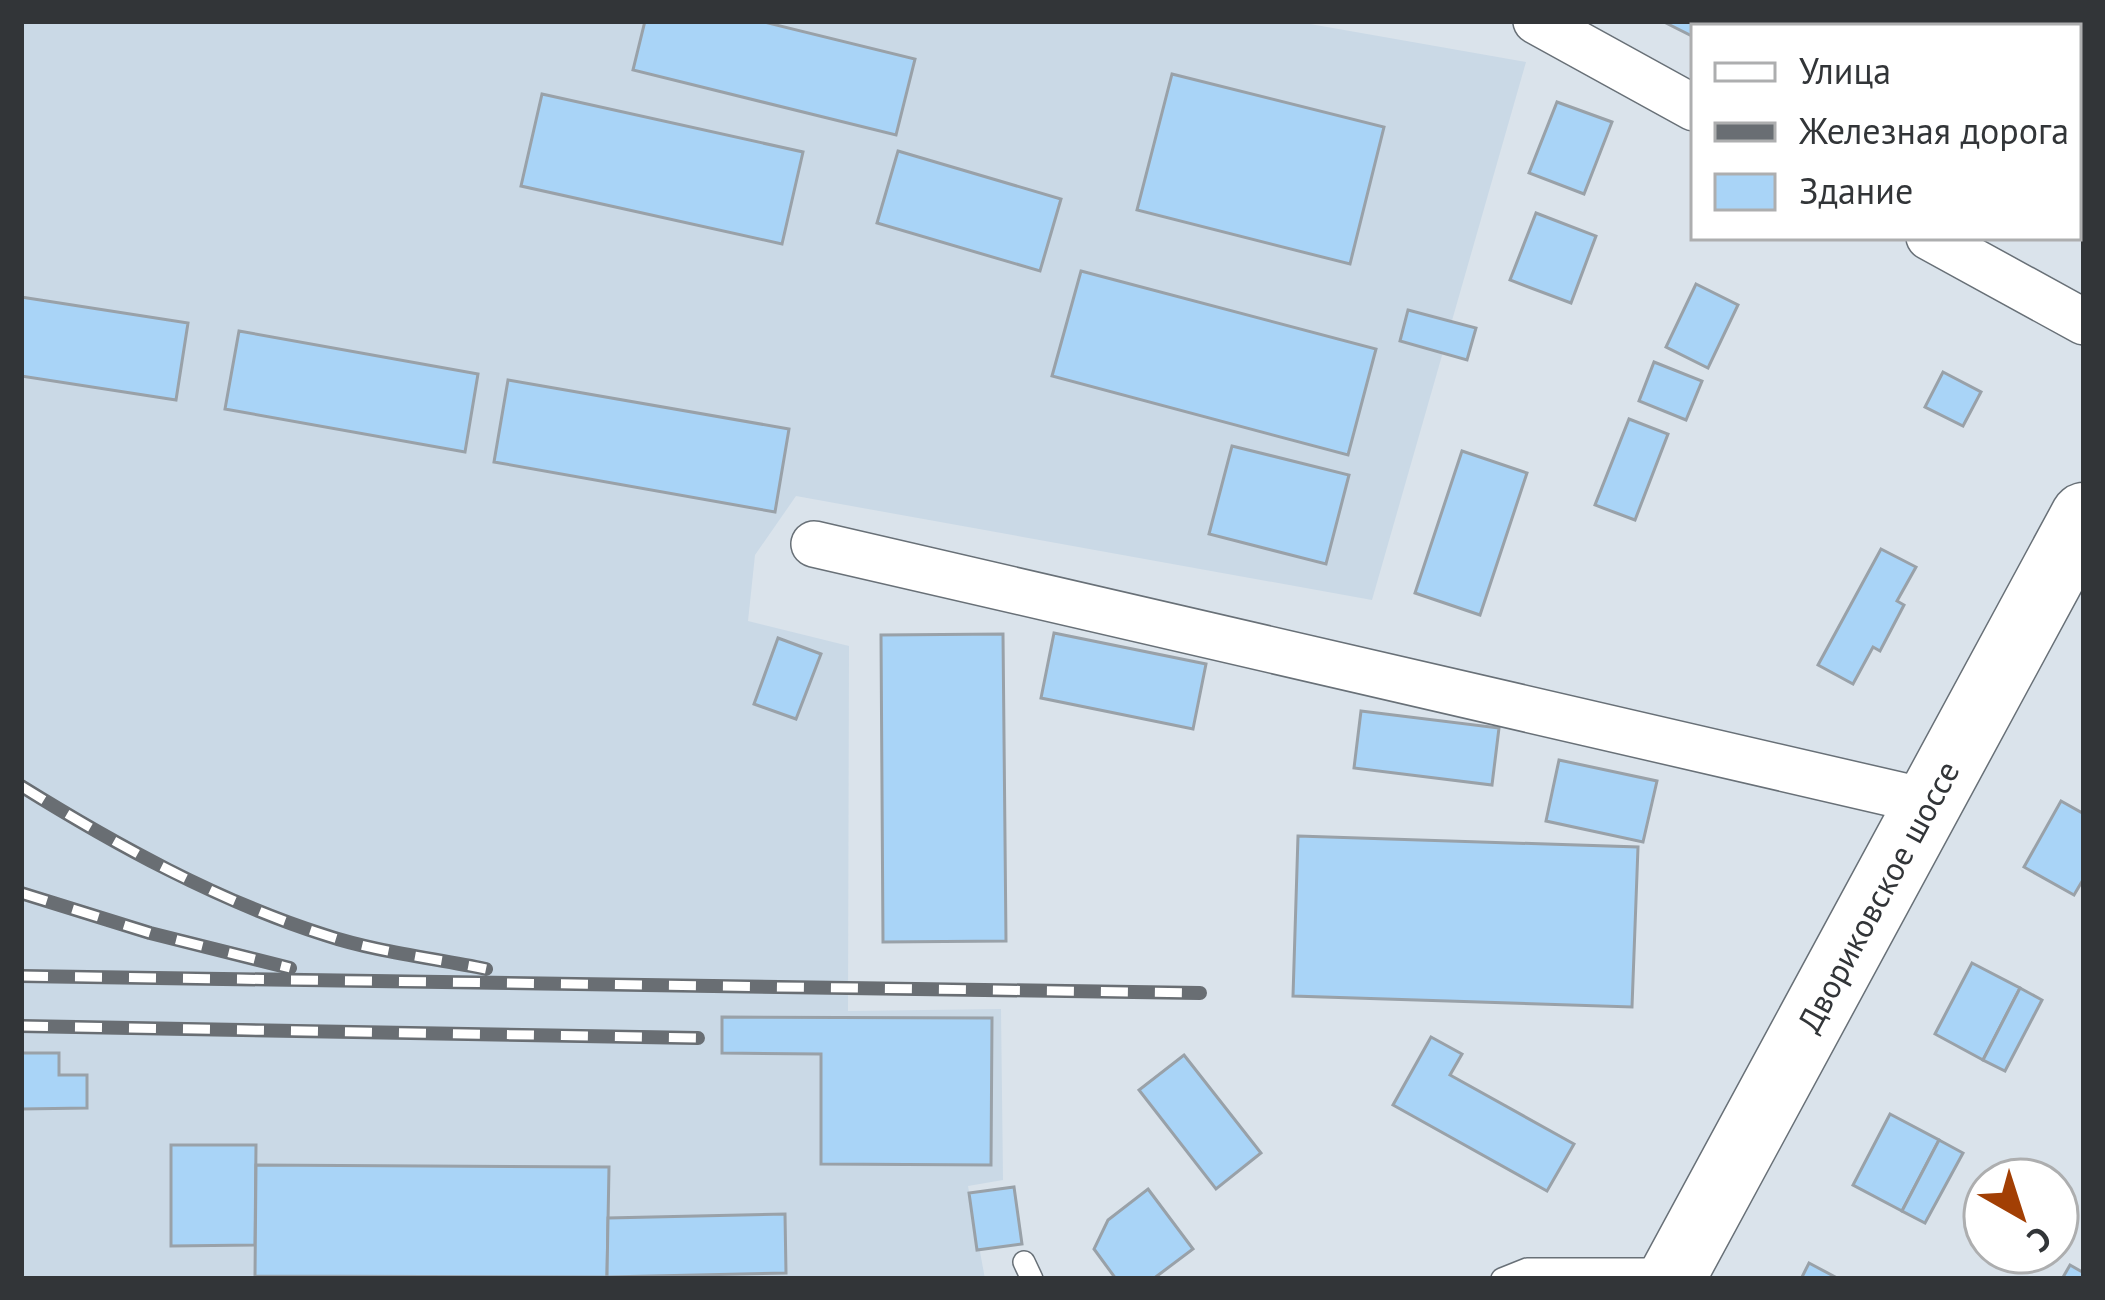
<svg xmlns="http://www.w3.org/2000/svg" width="2105" height="1300" viewBox="0 0 2105 1300" font-family="'PT Sans',sans-serif">
<style>
.built{fill:#cad9e6}
.building{fill:#a9d4f7;stroke:#99a1a8;stroke-width:3}
.lines{fill:none;stroke-linecap:round;stroke-linejoin:round}
.lane-casing{stroke:#687077;stroke-width:24}
.street-casing{stroke:#687077;stroke-width:48}
.primary-casing{stroke:#687077;stroke-width:69}
.lane{stroke:#fff;stroke-width:21}
.street{stroke:#fff;stroke-width:45}
.primary{stroke:#fff;stroke-width:66}
.rail-casing{stroke:#696e73;stroke-width:14}
.rail{stroke:#fff;stroke-width:9;stroke-dasharray:27;stroke-linecap:butt}
.labels{text-anchor:middle;stroke-width:12;stroke-linejoin:round;paint-order:stroke}
.street-label{font-size:33px;fill:#323538;stroke:#fff}
</style>
<rect width="100%" height="100%" fill="#dae3eb"/>
<polygon class="built" points="21,21 1293,21 1526,62 1372,600 796,496 755,555 748,621 849,646 848,1011 1001,1009 1003,1180 968,1186 985,1279 21,1279"/>
<g class="building">
<polygon points="645,21 760,21 915,59 896,135 633,70"/>
<polygon points="1662,21 1771,21 1768,27 1694,27 1694,37"/>
<polygon points="2080,21 2084,21 2084,143 2078,141"/>
<polygon points="1172,74 1384,127 1350,264 1137,210"/>
<polygon points="542,94 803,152 782,244 521,186"/>
<polygon points="1557,102 1612,122 1584,194 1529,173"/>
<polygon points="898,151 1061,199 1040,271 877,223"/>
<polygon points="1536,213 1596,236 1571,303 1510,280"/>
<polygon points="1081,271 1376,349 1348,455 1052,376"/>
<polygon points="1696,284 1738,305 1708,368 1666,347"/>
<polygon points="21,297 188,323 176,400 21,376"/>
<polygon points="1408,310 1476,328 1467,360 1400,341"/>
<polygon points="239,331 478,374 465,452 225,409"/>
<polygon points="1654,362 1702,381 1686,420 1639,401"/>
<polygon points="1943,372 1981,392 1963,426 1925,407"/>
<polygon points="508,380 789,429 775,512 494,462"/>
<polygon points="1629,419 1668,434 1635,520 1595,505"/>
<polygon points="1232,446 1349,475 1326,564 1209,534"/>
<polygon points="1462,451 1527,473 1480,615 1415,593"/>
<polygon points="1881,549 1916,567 1897,601 1904,605 1880,651 1873,647 1853,684 1818,665"/>
<polygon points="1054,633 1206,664 1193,729 1041,698"/>
<polygon points="1003,634 1006,941 883,942 881,635"/>
<polygon points="778,638 821,654 796,719 754,704"/>
<polygon points="1361,711 1499,728 1492,785 1354,768"/>
<polygon points="1559,760 1657,781 1643,842 1546,821"/>
<polygon points="2061,801 2084,814 2084,878 2074,895 2024,867"/>
<polygon points="1298,836 1638,847 1632,1007 1293,996"/>
<polygon points="1972,963 2020,988 1983,1060 1935,1034"/>
<polygon points="2020,988 2042,1000 2005,1071 1983,1060"/>
<polygon points="722,1017 992,1018 991,1165 821,1164 821,1054 722,1053"/>
<polygon points="1431,1037 1462,1054 1450,1075 1574,1144 1547,1191 1393,1105"/>
<polygon points="21,1053 59,1053 59,1075 87,1075 87,1108 21,1109"/>
<polygon points="1184,1055 1261,1153 1216,1189 1139,1090"/>
<polygon points="1890,1114 1939,1140 1902,1211 1853,1185"/>
<polygon points="1939,1140 1963,1153 1925,1223 1902,1211"/>
<polygon points="171,1145 256,1145 255,1245 171,1246"/>
<polygon points="256,1165 609,1167 607,1277 255,1276"/>
<polygon points="1014,1187 1022,1244 977,1250 969,1193"/>
<polygon points="1148,1189 1193,1249 1153,1279 1116,1279 1094,1249 1108,1220"/>
<polygon points="785,1214 786,1273 607,1277 608,1218"/>
<polygon points="1809,1263 1839,1279 1801,1279"/>
<polygon points="2070,1265 2084,1273 2084,1279 2062,1279"/>
</g>
<g class="lines">
<defs>
<g id="lane">
<polyline points="2051,21 2054,27"/>
<polyline points="2078,176 2084,179"/>
<polyline points="1024,1262 1032,1279"/>
<polyline points="1502,1279 1527,1269 1669,1269"/>
</g>
<g id="street">
<polyline points="1536,21 1694,108"/>
<polyline points="1929,237 2084,322"/>
<polyline points="814,544 1929,802"/>
</g>
<g id="primary">
<path id="s1" d="M1671,1279l413,-763"/>
</g>
</defs>
<use href="#lane" class="lane-casing"/>
<use href="#street" class="street-casing"/>
<use href="#primary" class="primary-casing"/>
<use href="#lane" class="lane"/>
<use href="#street" class="street"/>
<use href="#primary" class="primary"/>
<defs>
<g id="rail">
<path d="M21,786c95,59 197,115 304,149 51,17 108,23 161,34"/>
<polyline points="21,893 150,933 290,968"/>
<polyline points="21,976 1200,993"/>
<polyline points="21,1026 698,1038"/>
</g>
</defs>
<use href="#rail" class="rail-casing"/>
<use href="#rail" class="rail"/>
</g>
<g class="labels">
<g class="street-label">
<text dy="12" stroke="none"><textPath href="#s1" startOffset="435">Двориковское шоссе</textPath></text>
</g>
</g>
<rect width="2105" height="1300" fill="none" stroke="#323538" stroke-width="48"/>
<rect x="1691" y="24" width="390" height="216" fill="#ffffff" stroke="#adaeaf" stroke-width="3"/>
<rect x="1715" y="63" width="60" height="18" fill="#ffffff" stroke="#adaeaf" stroke-width="3"/>
<text x="1799" y="84" font-size="36" fill="#323538">Улица</text>
<rect x="1715" y="123" width="60" height="18" fill="#696e73" stroke="#adaeaf" stroke-width="3"/>
<text x="1799" y="144" font-size="36" fill="#323538">Железная дорога</text>
<rect x="1715" y="174" width="60" height="36" fill="#a9d4f7" stroke="#adaeaf" stroke-width="3"/>
<text x="1799" y="204" font-size="36" fill="#323538">Здание</text>
<g transform="translate(2021 1216) rotate(141)"><circle r="57" fill="#ffffff" stroke="#adaeaf" stroke-width="3"/>
<path d="M0-9L21 45L0 30L-21 45Z" fill="#a23f04"/>
<text y="-18" font-size="33" font-weight="bold" text-anchor="middle" fill="#323538">С</text>
</g>
</svg>
